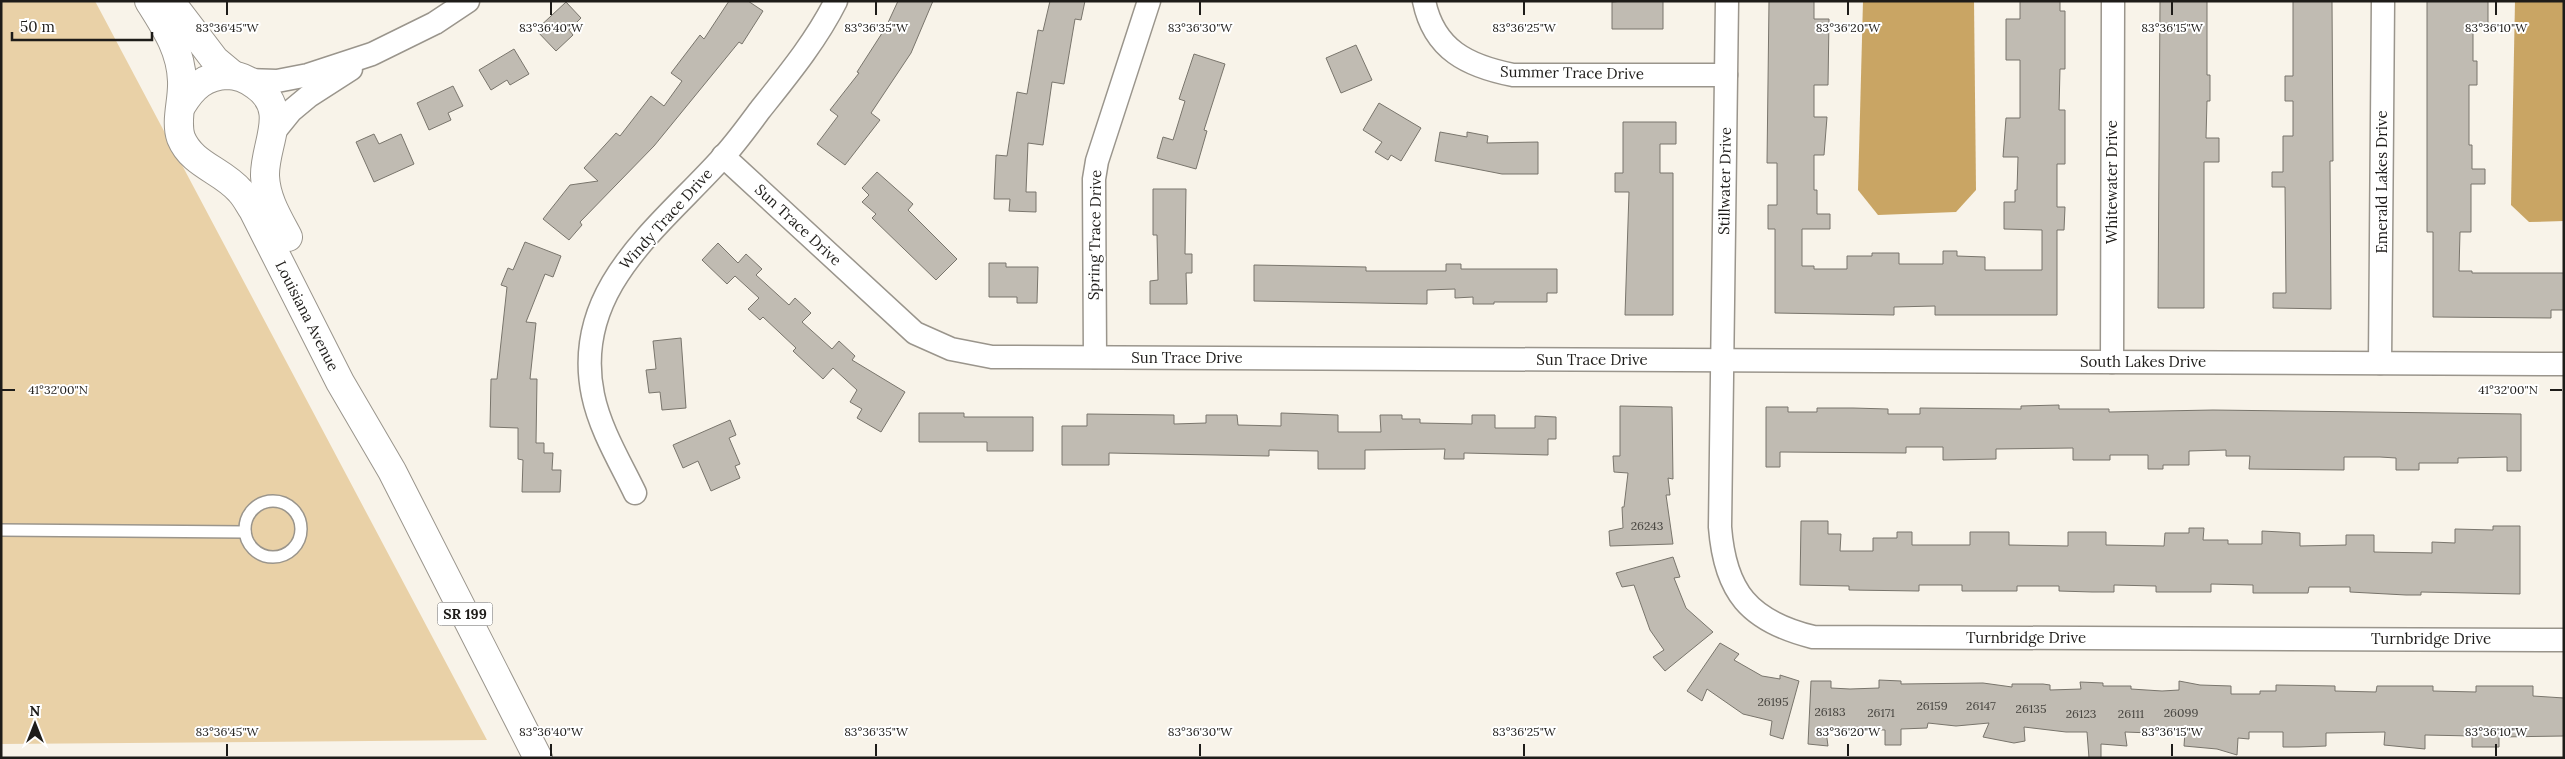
<svg xmlns="http://www.w3.org/2000/svg" width="2565" height="759" viewBox="0 0 2565 759" font-family="Lora,serif">
<style>
.green{fill:#e9d1a7}
.water{fill:#c9a564}
.building{fill:#c0bbb2;stroke:#79756c}
.lines{fill:none;stroke-linecap:round;stroke-linejoin:round}
.lane-casing{stroke:#9a958c;stroke-width:14}
.street-casing{stroke:#9a958c;stroke-width:25}
.primary-casing{stroke:#9a958c;stroke-width:30}
.lane{stroke:#fff;stroke-width:11}
.street{stroke:#fff;stroke-width:22}
.primary{stroke:#fff;stroke-width:28}
.ticks{fill:none;stroke:#1e1c19;stroke-width:2}
.labels{text-anchor:middle;stroke-width:4;stroke-linejoin:round;paint-order:stroke}
.number-label{font-size:12px;fill:#46443f}
.shield{fill:#fff;stroke:#62605e;stroke-width:1}
.shield-label{font-size:14px;font-weight:bold;fill:#1e1c19}
.street-label{font-size:15px;fill:#1e1c19;stroke:#fff}
.ticks-label{font-size:12px;text-anchor:middle;fill:#1e1c19;stroke:#fff;stroke-width:4;stroke-linejoin:round;paint-order:stroke}
</style>
<rect width="100%" height="100%" fill="#f8f3e9"/>
<polygon class="green" points="1,1 95,1 487,740 1,744"/>
<g class="water">
<polygon points="1863,1 1974,1 1976,190 1956,212 1878,215 1858,190"/>
<polygon points="2515,1 2564,1 2564,221 2529,222 2511,205"/>
</g>
<g class="building">
<polygon points="729,1 748,1 763,11 742,44 739,42 654,146 580,222 582,225 569,240 543,219 570,185 598,181 584,168 616,133 620,136 651,96 664,106 682,81 671,73 700,35 704,39"/>
<polygon points="898,1 933,1 911,53 871,113 880,120 845,165 817,144 838,116 830,110 859,73 857,72 886,27"/>
<polygon points="1050,1 1085,1 1081,20 1075,19 1064,84 1052,82 1043,145 1028,143 1026,192 1036,192 1036,212 1009,211 1010,199 994,199 996,155 1007,156 1017,92 1027,94 1038,30 1043,31"/>
<polygon points="1623,1 1663,1 1663,29 1612,29 1612,2"/>
<polygon points="1769,1 1814,1 1814,19 1829,19 1828,85 1814,85 1814,117 1827,117 1824,155 1814,155 1814,190 1817,190 1817,214 1830,214 1830,229 1802,229 1802,266 1814,266 1814,269 1847,269 1847,256 1872,256 1872,253 1899,253 1899,264 1943,264 1943,251 1957,251 1957,256 1985,257 1985,270 2042,270 2042,230 2004,229 2004,202 2015,202 2015,190 2017,190 2018,157 2003,157 2006,118 2020,118 2020,60 2006,60 2006,19 2020,19 2020,1 2060,1 2060,11 2065,11 2065,69 2060,69 2059,110 2065,110 2065,164 2057,164 2057,207 2065,207 2064,230 2057,230 2057,315 1935,315 1935,306 1894,307 1894,315 1775,313 1775,229 1768,229 1768,205 1777,205 1777,163 1767,163"/>
<polygon points="2160,1 2207,1 2207,75 2210,75 2210,101 2207,101 2206,138 2219,138 2219,162 2204,162 2204,308 2158,308"/>
<polygon points="2293,1 2332,1 2333,161 2330,161 2331,309 2273,308 2273,293 2286,293 2285,187 2272,187 2272,172 2283,172 2283,136 2293,136 2293,101 2285,101 2285,76 2293,76"/>
<polygon points="2427,1 2488,1 2488,26 2473,26 2473,61 2477,61 2477,85 2469,85 2469,145 2472,145 2472,169 2485,169 2485,184 2471,184 2471,232 2460,232 2459,271 2472,271 2472,273 2564,273 2564,310 2551,310 2551,318 2433,317 2433,232 2427,232"/>
<polygon points="566,2 581,18 569,30 573,35 556,51 536,30"/>
<polygon points="1356,45 1372,80 1341,93 1326,58"/>
<polygon points="514,49 529,74 510,85 507,80 491,90 479,70"/>
<polygon points="1194,54 1225,64 1204,130 1207,131 1196,169 1157,158 1163,137 1173,140 1185,101 1179,99"/>
<polygon points="453,86 463,106 448,113 451,120 429,130 417,103"/>
<polygon points="1379,103 1421,128 1401,161 1391,155 1388,160 1375,152 1382,142 1363,130"/>
<polygon points="1623,122 1676,122 1676,144 1660,144 1660,173 1673,173 1673,315 1625,315 1629,192 1615,192 1615,173 1623,173"/>
<polygon points="1440,132 1467,137 1467,132 1488,136 1487,143 1538,142 1538,174 1502,174 1435,161"/>
<polygon points="374,134 379,144 401,134 414,164 374,182 356,142"/>
<polygon points="877,172 913,204 908,210 957,259 936,280 872,218 876,214 862,202 869,195 862,188"/>
<polygon points="1153,189 1186,189 1185,254 1192,254 1192,273 1186,273 1187,304 1150,304 1150,281 1158,280 1157,235 1153,235"/>
<polygon points="525,242 561,256 553,277 545,274 526,322 536,323 530,379 537,379 536,443 544,443 544,453 553,453 552,470 561,470 560,492 522,492 523,460 518,459 518,428 490,427 491,379 497,379 507,287 501,285 508,268 513,270"/>
<polygon points="718,243 738,263 746,254 762,269 756,275 789,305 795,298 811,313 802,322 832,349 839,341 855,356 852,360 905,392 881,432 857,418 862,409 850,402 857,390 833,368 823,379 793,351 796,348 763,317 760,320 748,309 759,298 735,276 727,284 702,260"/>
<polygon points="989,263 1006,263 1006,267 1038,267 1037,303 1017,303 1017,297 989,297"/>
<polygon points="1446,264 1461,264 1461,269 1557,269 1557,293 1547,293 1547,302 1494,302 1494,304 1473,304 1473,297 1455,298 1455,289 1427,290 1427,304 1254,301 1254,265 1366,267 1366,271 1446,271"/>
<polygon points="681,338 686,408 662,410 660,392 649,393 646,370 656,369 653,341"/>
<polygon points="2059,405 2059,409 2109,409 2109,412 2213,410 2521,414 2521,471 2507,471 2507,457 2458,458 2458,463 2419,463 2419,470 2396,470 2396,458 2380,457 2344,457 2344,470 2249,469 2250,456 2226,456 2226,450 2189,451 2189,465 2163,465 2163,469 2148,469 2148,455 2110,455 2110,460 2073,460 2073,448 1996,449 1996,459 1943,460 1943,447 1906,447 1906,453 1780,452 1780,467 1766,467 1766,407 1788,407 1788,412 1817,412 1817,408 1853,408 1888,409 1888,414 1920,414 1920,408 2021,409 2021,406"/>
<polygon points="1620,406 1672,407 1673,479 1668,478 1670,495 1666,495 1673,544 1610,546 1609,531 1623,528 1622,507 1624,507 1628,473 1614,472 1613,456 1620,456"/>
<polygon points="919,413 964,413 964,417 1033,417 1033,451 987,451 987,442 919,442"/>
<polygon points="1281,413 1338,415 1338,432 1381,432 1380,415 1402,415 1402,419 1420,419 1420,423 1472,424 1472,415 1495,415 1495,428 1535,428 1535,416 1556,417 1556,439 1548,439 1548,455 1464,453 1464,459 1444,459 1445,449 1365,450 1365,469 1318,469 1318,451 1269,450 1269,456 1109,453 1109,465 1062,465 1062,426 1087,426 1087,414 1174,415 1174,424 1206,423 1206,415 1237,415 1238,425 1281,426"/>
<polygon points="730,420 736,435 729,438 740,464 735,466 740,478 711,491 698,461 683,468 673,445"/>
<polygon points="1801,521 1828,521 1828,534 1841,534 1840,551 1873,551 1873,538 1897,538 1897,532 1912,532 1912,545 1970,545 1970,532 2009,532 2009,545 2068,546 2068,532 2106,532 2106,545 2164,546 2165,533 2189,533 2189,528 2204,528 2203,540 2228,540 2228,544 2262,544 2262,531 2300,533 2300,546 2346,545 2346,535 2374,535 2374,552 2432,553 2432,542 2455,543 2455,529 2493,530 2493,526 2520,526 2520,594 2421,592 2421,595 2406,595 2350,592 2350,587 2309,587 2308,593 2253,593 2253,585 2211,584 2211,592 2156,592 2156,586 2114,585 2114,592 2092,592 2059,591 2059,586 2017,586 2017,591 1962,591 1962,585 1919,585 1919,591 1849,590 1849,586 1800,585"/>
<polygon points="1673,557 1680,577 1674,578 1686,608 1713,632 1665,671 1653,657 1664,650 1650,630 1634,585 1622,587 1616,573"/>
<polygon points="1720,643 1739,654 1734,660 1762,676 1780,679 1780,675 1799,681 1783,739 1770,735 1772,721 1743,714 1707,689 1702,701 1687,691"/>
<polygon points="1879,680 1901,681 1901,684 1983,683 2012,687 2012,684 2043,684 2050,685 2050,690 2081,689 2080,682 2103,683 2103,686 2131,686 2131,689 2162,691 2179,690 2179,681 2200,685 2231,686 2231,694 2260,694 2260,691 2276,691 2276,685 2335,686 2335,691 2376,692 2377,686 2433,686 2433,691 2476,692 2476,686 2533,686 2533,696 2564,698 2564,736 2499,737 2499,747 2472,747 2472,736 2425,735 2425,749 2384,745 2385,732 2326,733 2326,746 2299,747 2283,747 2283,732 2249,732 2249,739 2238,738 2237,755 2217,749 2184,746 2185,732 2151,729 2151,733 2125,732 2127,746 2101,744 2101,758 2089,758 2087,732 2066,732 2024,727 2025,741 2014,743 1983,737 1989,723 1956,726 1928,723 1927,728 1901,729 1901,745 1885,745 1885,730 1851,729 1851,732 1826,731 1828,746 1808,744 1811,681 1831,681 1831,688 1850,689 1879,688"/>
</g>
<g class="lines">
<defs>
<g id="lane">
<circle cx="273" cy="529" r="28"/>
<polyline points="1,530 245,532"/>
</g>
<g id="street">
<path d="M1424,1c10,49 44,65 89,74h213"/>
<path d="M1727,1l-7,526c5,65 29,94 93,110l751,3"/>
<polyline points="248,80 277,81 308,75 372,54 435,23 468,1"/>
<polyline points="274,132 291,111 309,96 351,69"/>
<polyline points="723,156 915,333 951,349 992,357 2564,364"/>
<polyline points="1095,357 1094,179 1097,161 1149,1"/>
<polyline points="2112,362 2113,1"/>
<polyline points="2380,363 2383,1"/>
<path d="M635,493c-15,-31 -35,-64 -42,-98 -22,-106 67,-168 129,-237 14,-15 26,-32 38,-48 27,-34 56,-69 76,-109"/>
</g>
<g id="primary">
<path d="M149,1c17,27 32,49 33,80 1,19 -7,40 -1,57 11,27 41,32 59,53 5,5 9,13 13,19l87,172 52,89 146,287"/>
<polyline points="170,1 215,60 233,75"/>
<path d="M182,105c11,-18 23,-29 45,-30 10,0 20,4 28,10 36,25 9,59 10,91 1,23 13,42 23,61"/>
</g>
</defs>
<use href="#lane" class="lane-casing"/>
<use href="#street" class="street-casing"/>
<use href="#primary" class="primary-casing"/>
<use href="#lane" class="lane"/>
<use href="#street" class="street"/>
<use href="#primary" class="primary"/>
</g>
<path class="ticks" d="M227,2v13M551,2v13M876,2v13M1200,2v13M1524,2v13M1848,2v13M2172,2v13M2496,2v13M2,390h13M2550,390h12M227,744v12M551,744v12M876,744v12M1200,744v12M1524,744v12M1848,744v12M2172,744v12M2496,744v12"/>
<g class="labels">
<g class="number-label">
<text x="1647" y="530">26243</text>
<text x="1773" y="706">26195</text>
<text x="1932" y="710">26159</text>
<text x="1981" y="710">26147</text>
<text x="2031" y="713">26135</text>
<text x="1830" y="716">26183</text>
<text x="1881" y="717">26171</text>
<text x="2181" y="717">26099</text>
<text x="2081" y="718">26123</text>
<text x="2131" y="718">26111</text>
</g>
<rect class="shield" x="437.5" y="602.5" width="55" height="23" rx="4"/>
<g class="shield-label">
<text x="465" y="619">SR 199</text>
</g>
<g class="street-label">
<text transform="translate(1572 73) rotate(1)" y="5">Summer Trace Drive</text>
<text transform="translate(1725 181) rotate(-89)" y="5">Stillwater Drive</text>
<text transform="translate(2112 182) rotate(-90)" y="5">Whitewater Drive</text>
<text transform="translate(2382 182) rotate(-90)" y="5">Emerald Lakes Drive</text>
<text transform="translate(666 219) rotate(-48)" y="5">Windy Trace Drive</text>
<text transform="translate(798 225) rotate(43)" y="5">Sun Trace Drive</text>
<text transform="translate(1095 235) rotate(-89)" y="5">Spring Trace Drive</text>
<text transform="translate(307 316) rotate(63)" y="5">Louisiana Avenue</text>
<text x="1187" y="363">Sun Trace Drive</text>
<text x="1592" y="365">Sun Trace Drive</text>
<text x="2143" y="367">South Lakes Drive</text>
<text x="2026" y="643">Turnbridge Drive</text>
<text x="2431" y="644">Turnbridge Drive</text>
</g>
</g>
<g class="ticks-label">
<text x="227" y="32">83°36'45"W</text>
<text x="551" y="32">83°36'40"W</text>
<text x="876" y="32">83°36'35"W</text>
<text x="1200" y="32">83°36'30"W</text>
<text x="1524" y="32">83°36'25"W</text>
<text x="1848" y="32">83°36'20"W</text>
<text x="2172" y="32">83°36'15"W</text>
<text x="2496" y="32">83°36'10"W</text>
<text x="58" y="394">41°32'00"N</text>
<text x="2508" y="394">41°32'00"N</text>
<text x="227" y="736">83°36'45"W</text>
<text x="551" y="736">83°36'40"W</text>
<text x="876" y="736">83°36'35"W</text>
<text x="1200" y="736">83°36'30"W</text>
<text x="1524" y="736">83°36'25"W</text>
<text x="1848" y="736">83°36'20"W</text>
<text x="2172" y="736">83°36'15"W</text>
<text x="2496" y="736">83°36'10"W</text>
</g>
<rect width="2565" height="759" fill="none" stroke="#1e1c19" stroke-width="5"/>
<g transform="translate(35 724)" stroke="#ffffff" stroke-width="4" paint-order="stroke">
<path d="M0-4L9 19L0 12L-9 19Z" fill="#1e1c19"/>
<text y="-8" font-size="14" font-weight="bold" text-anchor="middle" fill="#1e1c19">N</text>
</g>
<path d="M12 32v8h140v-8" fill="none" stroke="#1e1c19" stroke-width="2.5"/>
<text x="20" y="32" font-size="15" fill="#1e1c19" stroke="#ffffff" stroke-width="4" paint-order="stroke">50 m</text>
</svg>
